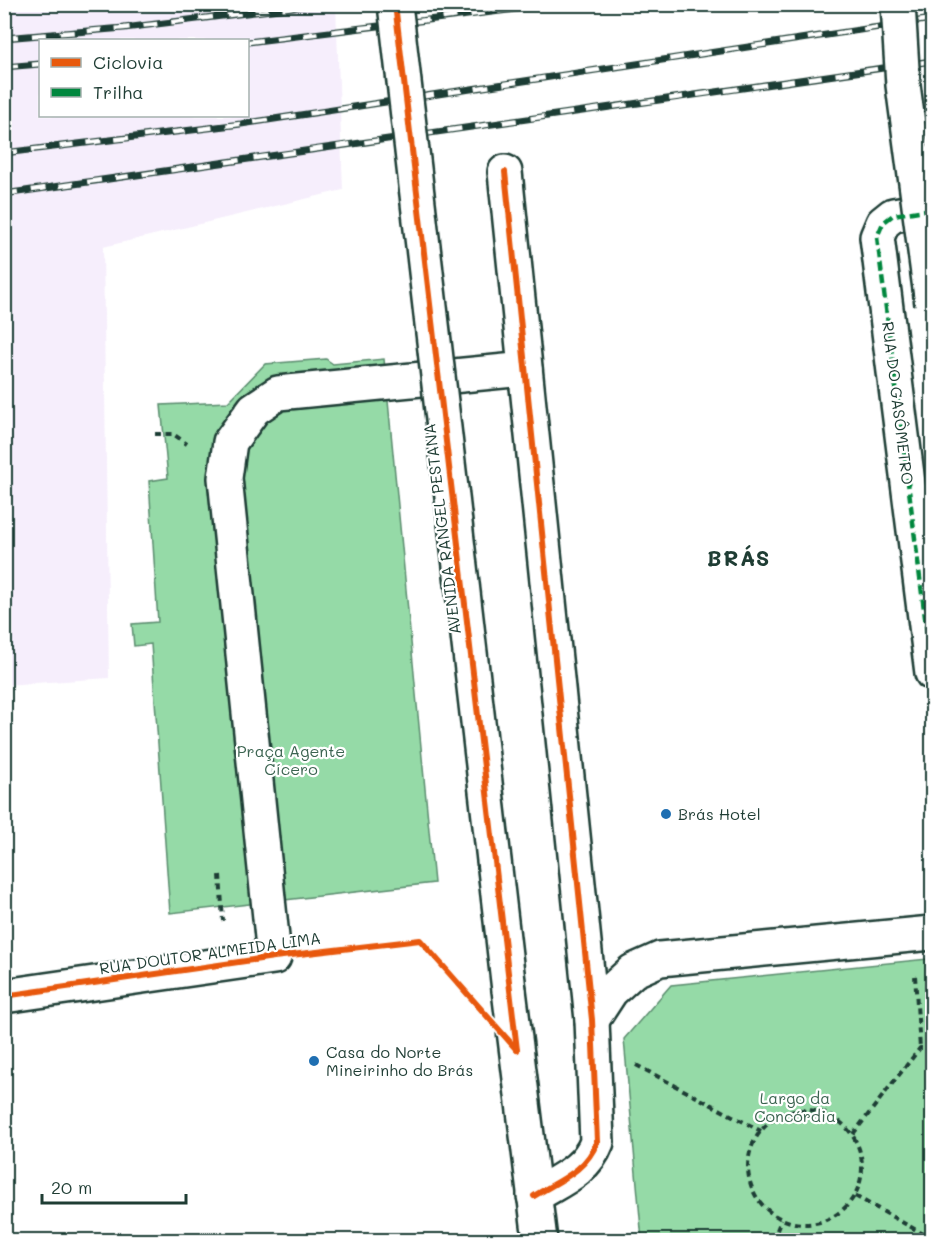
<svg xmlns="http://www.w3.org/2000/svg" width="937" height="1245" viewBox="0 0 937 1245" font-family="Mali,sans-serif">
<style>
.built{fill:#f6eefc;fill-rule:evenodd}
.green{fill:#95daa7;stroke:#5a8c6e;stroke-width:1.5}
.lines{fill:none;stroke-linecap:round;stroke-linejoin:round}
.street-casing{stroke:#1f3d34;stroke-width:38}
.primary-casing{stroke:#1f3d34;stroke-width:38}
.path{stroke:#1f3d34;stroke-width:4;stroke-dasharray:6 4.5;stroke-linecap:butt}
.street{stroke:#fff;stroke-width:33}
.primary{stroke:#fff;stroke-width:33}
.rail-casing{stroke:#1f3d34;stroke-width:7}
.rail{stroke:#fff;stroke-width:4.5;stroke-dasharray:14;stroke-linecap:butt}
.primary-bridge-casing{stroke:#1f3d34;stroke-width:38;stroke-linecap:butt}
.primary-bridge{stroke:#fff;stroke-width:33}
.quiet{stroke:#00873e;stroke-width:4.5;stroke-dasharray:9 4.5;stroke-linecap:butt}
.cycleway-casing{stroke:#fff;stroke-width:10}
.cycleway{stroke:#e8590c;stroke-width:6}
.poi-dot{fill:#1f6fb2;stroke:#fff;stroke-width:2}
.labels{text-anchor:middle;stroke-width:4.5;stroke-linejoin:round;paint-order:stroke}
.street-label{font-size:16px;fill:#1f3d34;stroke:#fff}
.park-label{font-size:16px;fill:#3c6451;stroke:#fff}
.poi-label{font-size:16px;fill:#1f3d34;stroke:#fff;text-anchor:start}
.district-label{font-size:22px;font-weight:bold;letter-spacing:1.5px;fill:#1f3d34;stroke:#fff}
</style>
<rect width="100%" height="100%" fill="#fff"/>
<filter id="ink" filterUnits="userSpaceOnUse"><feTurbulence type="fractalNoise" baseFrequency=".0167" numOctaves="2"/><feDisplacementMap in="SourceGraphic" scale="12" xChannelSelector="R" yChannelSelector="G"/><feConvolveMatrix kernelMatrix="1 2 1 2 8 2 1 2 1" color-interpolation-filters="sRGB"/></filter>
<g filter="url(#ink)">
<path class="built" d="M5,4l331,1 7,185 -240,57 6,431 -104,7zM40,40h208v76h-208z"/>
<g class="green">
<polygon points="326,359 333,364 384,359 434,883 170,913 151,644 134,646 132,624 158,622 149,481 168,478 161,405 228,402 265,364"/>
<polygon points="928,959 932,963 932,1235 927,1240 642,1240 624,1039 671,985"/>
</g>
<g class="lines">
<defs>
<g id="street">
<path d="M505,172l87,848 5,122c-11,29 -37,38 -63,54"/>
<polyline points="932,209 893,215 883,223 877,237 932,673"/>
<polyline points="4,996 274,957 225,478 230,442 254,409 278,393 525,369"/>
<polyline points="592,1020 611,991 633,971 660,959 932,933"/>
</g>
<polyline id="primary" points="509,990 540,1240"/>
</defs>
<use href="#street" class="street-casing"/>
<use href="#primary" class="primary-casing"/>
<g class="path">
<polyline points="155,434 173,434 187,444"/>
<polyline points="220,875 223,921"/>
<polyline points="915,976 920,1048"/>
<polyline points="636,1065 761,1131"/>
<circle cx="805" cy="1167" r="57"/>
<polyline points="853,1134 920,1048 932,1048"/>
<polyline points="855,1196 927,1236 930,1240"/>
<polyline points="773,1240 781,1220"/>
</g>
<use href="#street" class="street"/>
<use href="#primary" class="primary"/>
<defs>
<g id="rail">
<polyline points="4,38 124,28 319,4"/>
<polyline points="248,42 557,4"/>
<polyline points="4,67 40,64"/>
<polyline points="4,153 241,124 932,19"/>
<polyline points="4,194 932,61"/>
</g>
</defs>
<use href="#rail" class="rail-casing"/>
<use href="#rail" class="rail"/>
<defs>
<g id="primary-bridge">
<polyline points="395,4 509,990"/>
<polyline points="898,4 903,85 932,304"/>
</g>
</defs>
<use href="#primary-bridge" class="primary-bridge-casing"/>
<use href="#primary-bridge" class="primary-bridge"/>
<polyline class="quiet" points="932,209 893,215 883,223 877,237 932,673"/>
<defs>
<g id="cycleway">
<polyline points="395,4 517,1050"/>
<path d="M505,172l87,848 5,122c-11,29 -37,38 -63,54"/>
<polyline points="4,996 274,957 420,940 517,1050"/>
</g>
</defs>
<use href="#cycleway" class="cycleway-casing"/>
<use href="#cycleway" class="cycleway"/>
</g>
</g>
<g class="poi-dot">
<circle cx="666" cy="814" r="6"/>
<circle cx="314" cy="1061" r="6"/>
</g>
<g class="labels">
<g class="street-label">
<text transform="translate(898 403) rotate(83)" y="6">RUA DO GASÔMETRO</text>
<text transform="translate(442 529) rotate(-97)" y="6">AVENIDA RANGEL PESTANA</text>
<text transform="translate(210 953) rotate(-8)" y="6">RUA DOUTOR ALMEIDA LIMA</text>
</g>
<g class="park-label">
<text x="291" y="757">Praça Agente<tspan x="291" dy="18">Cícero</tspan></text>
<text x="795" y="1104">Largo da<tspan x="795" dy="18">Concórdia</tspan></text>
</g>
<g class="poi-label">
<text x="678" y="820">Brás Hotel</text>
<text x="326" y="1058">Casa do Norte<tspan x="326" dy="18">Mineirinho do Brás</tspan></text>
</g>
<g class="district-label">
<text x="739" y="566">BRÁS</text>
</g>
</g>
<rect width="937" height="1245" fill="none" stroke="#fff" stroke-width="24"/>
<rect x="12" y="12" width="913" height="1221" fill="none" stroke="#1f3d34" stroke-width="2" filter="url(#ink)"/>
<rect x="39" y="39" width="210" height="78" fill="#ffffff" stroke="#a5b1ae" stroke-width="1.5"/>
<rect x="51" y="58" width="30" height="9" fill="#e8590c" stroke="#a5b1ae" stroke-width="1.5"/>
<text x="93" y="69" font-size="18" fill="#1f3d34">Ciclovia</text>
<rect x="51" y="88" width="30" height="9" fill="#00873e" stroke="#a5b1ae" stroke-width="1.5"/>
<text x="93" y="99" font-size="18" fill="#1f3d34">Trilha</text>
<path d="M42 1194v9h144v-9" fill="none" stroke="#1f3d34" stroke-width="3"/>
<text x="51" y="1194" font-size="18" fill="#1f3d34" stroke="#ffffff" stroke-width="4.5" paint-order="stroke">20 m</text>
</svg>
